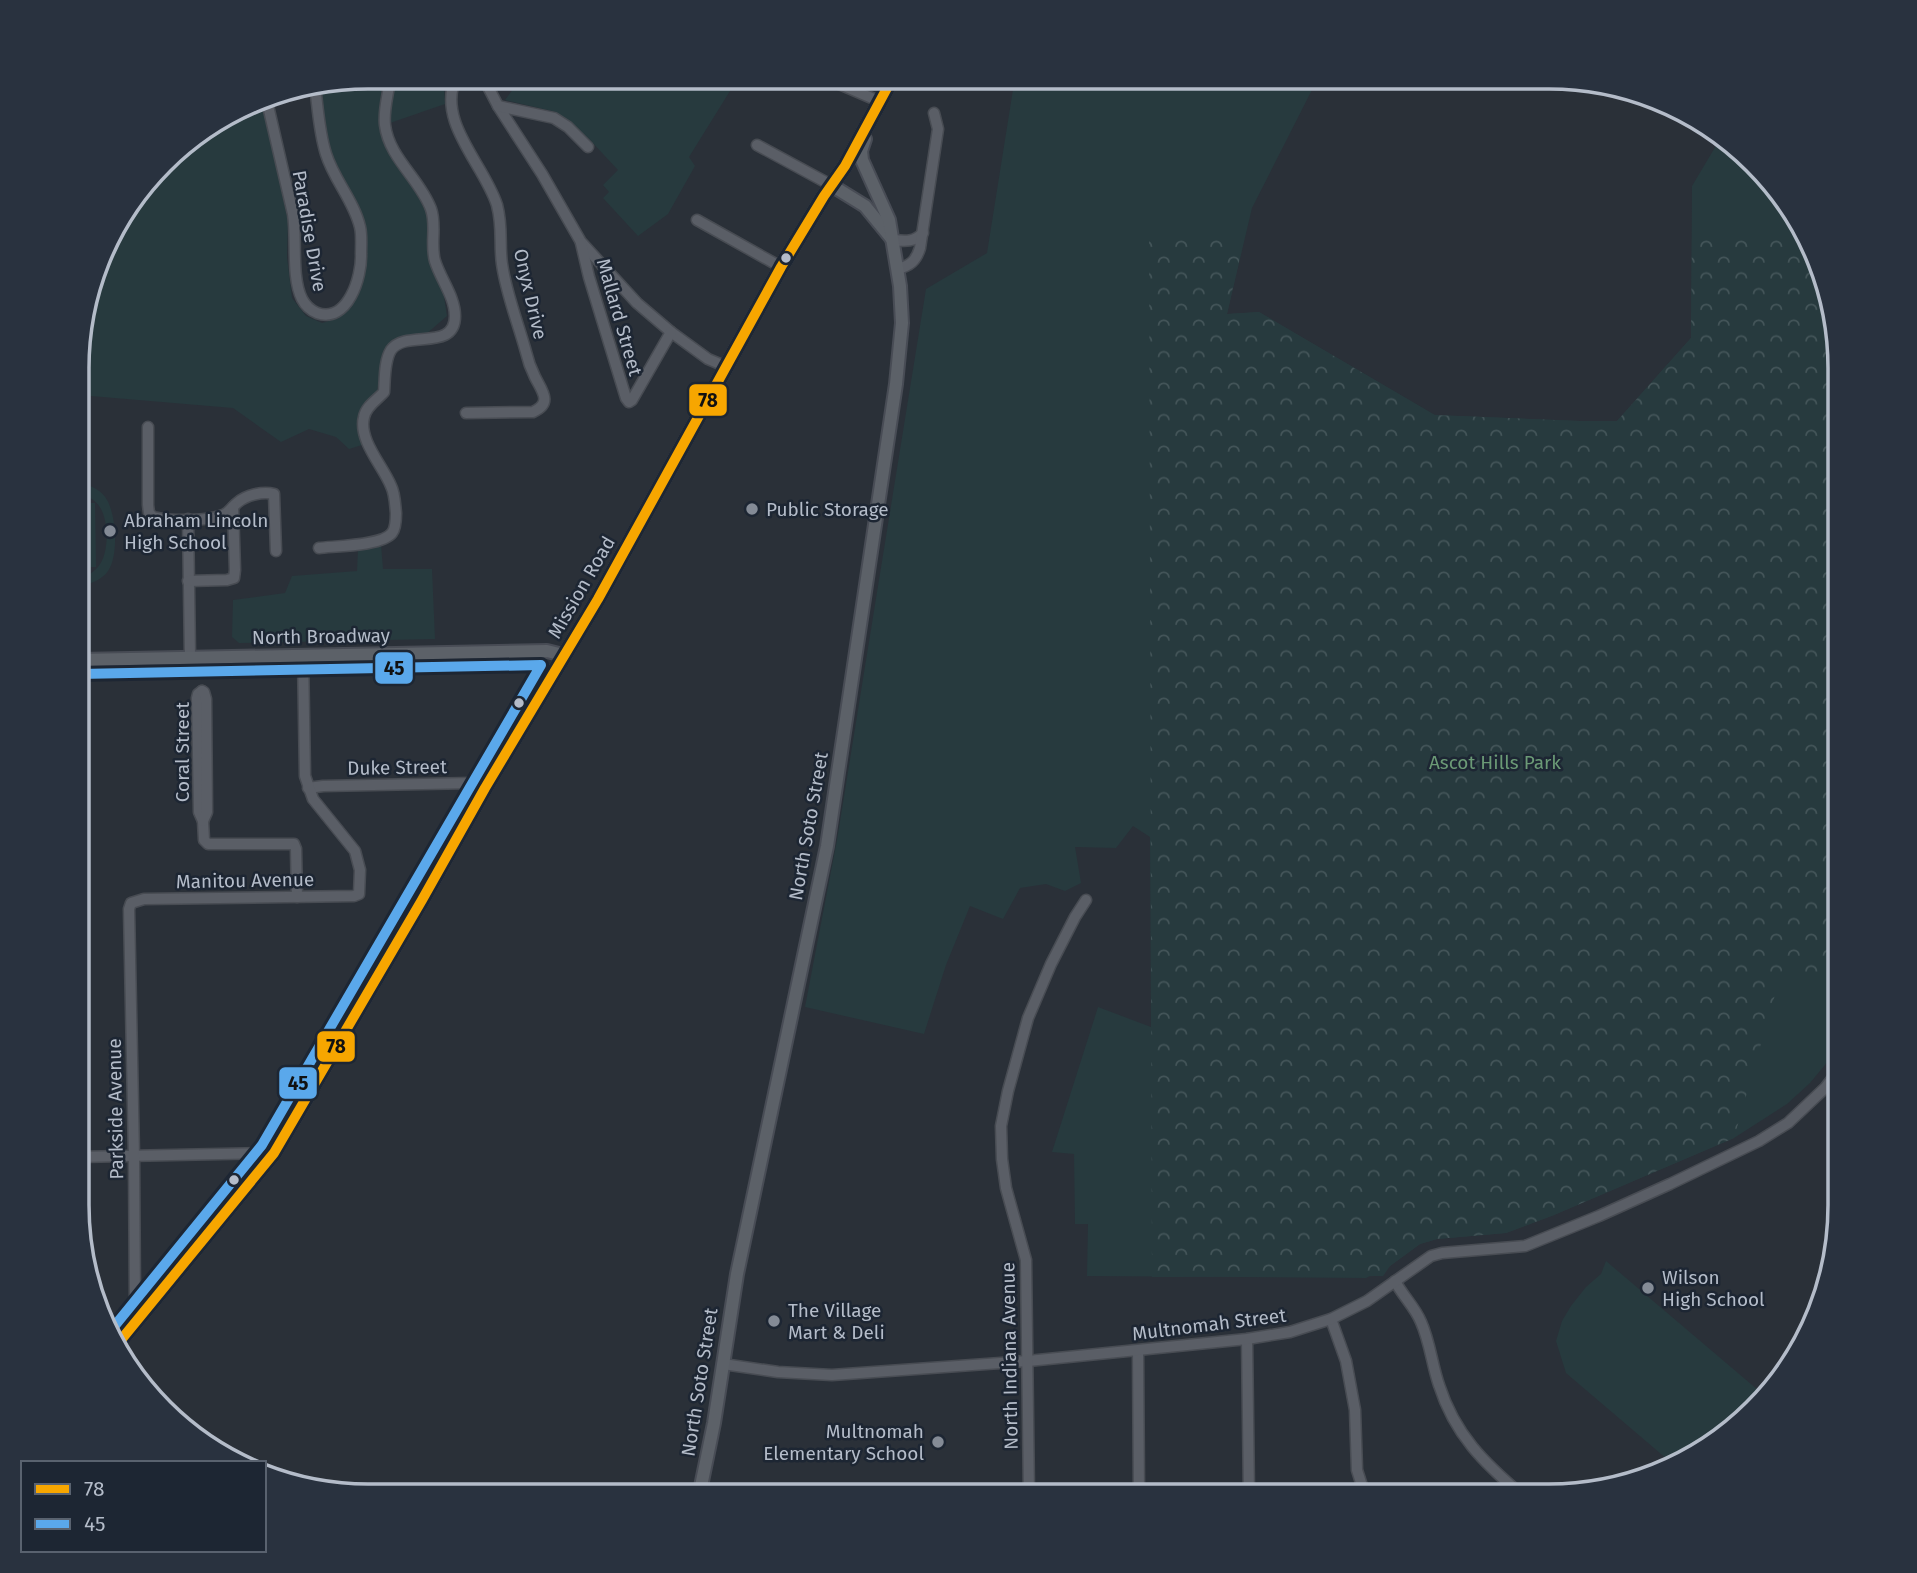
<svg xmlns="http://www.w3.org/2000/svg" width="1917" height="1573" viewBox="0 0 1917 1573" font-family="'Fira Sans',sans-serif">
<style>
.grass{fill:#273a3e}
.park{fill:url(#park-crowns)}
.lines{fill:none;stroke-linecap:round;stroke-linejoin:round}
.minor-casing{stroke:#484c53;stroke-width:13}
.major-casing{stroke:#484c55;stroke-width:16}
.minor{stroke:#5a5e66;stroke-width:10}
.major{stroke:#5c6168;stroke-width:12}
.bus-1-casing{stroke:#1d2633;stroke-width:16}
.bus-2-casing{stroke:#1d2633;stroke-width:16}
.bus-1{stroke:#f7a600;stroke-width:10}
.bus-2{stroke:#5aa8eb;stroke-width:10}
.bus-dot{fill:#b4bcc9;stroke:#1d2633;stroke-width:2.5}
.poi-dot{fill:#848b96;stroke:#1d2633;stroke-width:2.5}
.labels{text-anchor:middle;stroke-width:5;stroke-linejoin:round;paint-order:stroke}
.street-label{font-size:19px;fill:#b4bcc9;stroke:#1d2633}
.poi-label{font-size:19px;fill:#b4bcc9;stroke:#1d2633;text-anchor:start}
.park-label{font-size:19px;fill:#6b9a76;stroke:#1d2633}
.rim{fill:none;stroke:#b4bcc9;stroke-width:3.5}
.line-badge{stroke:#1d2633;stroke-width:2.5}
.pale-badge-label{font-size:19px;text-anchor:middle;font-weight:bold;fill:#111}
</style>
<defs>
<pattern id="park-crowns" width="20" height="18" patternUnits="userSpaceOnUse" patternTransform="scale(1.75)"><rect width="20" height="18" fill="#273a3e"/><path d="M2 6a3 3 0 1 1 6 0M12 15a3 3 0 1 1 6 0" fill="none" stroke="#445559"/></pattern>
</defs>
<rect width="100%" height="100%" fill="#2a3038"/>
<g class="grass">
<path d="M368,77h15c-1,14 -6,36 -3,48 7,36 38,60 49,96 9,30 13,64 18,95l-22,19 -22,2 -19,12 -7,43 -15,14 -5,15 5,24 -13,4 -13,-12 -27,-8 -28,13 -48,-34 -154,-13 1,-65 36,-107 60,-74 86,-49 26,121 -1,36 5,41 14,18 16,7 17,-5 17,-21 8,-31 3,-32 -11,-31 -21,-38 -10,-34 -6,-46z"/>
<polygon points="394,77 447,77 444,84 445,104 390,123"/>
<polygon points="511,77 734,77 730,91 689,157 695,166 668,214 638,236 603,198 609,192 603,185 618,170 590,140 556,112 505,100 516,85"/>
<path d="M1015,77h272l5,5c8,-3 17,-7 24,0l-64,126 -25,106 32,-2 176,103 145,6h37l74,-83 1,-152 28,-47 34,23 64,94 22,112 -1,680 -29,35 -23,21 -53,34 -180,77 -48,18 -69,6 -17,5 -30,22 -24,12 -279,-2 1,-52h-13l-1,-70 -22,-2 46,-145 53,20 -1,-190 -17,-11 -17,22 -41,-1 6,36 -16,8 -19,-7 -26,4 -17,31 -33,-13 -24,59 -22,69 -119,-27 32,-167 89,-551 61,-36z"/>
<path d="M79,483c11,2 23,7 28,17 9,15 12,56 1,71 -6,9 -18,13 -29,15v-7c7,-3 14,-6 19,-12 11,-13 11,-43 3,-58 -5,-9 -13,-13 -22,-17z"/>
<polygon points="79,503 95,503 96,567 79,567"/>
<polygon points="381,545 383,569 432,569 435,639 239,643 232,637 233,600 285,593 292,576 357,571 358,550"/>
<polygon points="1606,1261 1765,1396 1755,1410 1674,1465 1566,1373 1556,1341 1562,1321 1571,1306 1586,1287 1601,1274"/>
</g>
<polygon class="park" points="1149,233 1244,239 1227,314 1259,312 1434,415 1580,421 1617,421 1691,338 1692,233 1804,236 1818,256 1840,368 1840,818 1833,958 1820,976 1783,967 1734,1138 1554,1215 1506,1233 1437,1239 1420,1244 1390,1266 1383,1276 1152,1277"/>
<g class="lines">
<defs>
<g id="minor">
<path d="M456,77c-20,45 28,87 41,128 6,23 2,38 5,59 4,29 16,59 24,88 2,9 5,17 9,25 7,14 18,26 -2,35l-67,1"/>
<polyline points="483,77 498,106 542,174 581,242 637,303 671,332 708,359 727,367"/>
<polyline points="823,77 881,102"/>
<path d="M266,97l27,117c4,25 -2,63 9,85 3,6 8,11 15,14 31,11 45,-37 44,-59 0,-9 1,-19 -1,-27 -6,-26 -26,-47 -34,-73 -7,-22 -8,-45 -11,-68"/>
<polyline points="498,106 554,118 568,127 588,147"/>
<polyline points="757,145 831,185"/>
<polyline points="697,220 781,267"/>
<path d="M892,240c12,1 21,3 31,-7"/>
<polyline points="581,243 589,277 626,398 629,402 632,400 671,332"/>
<path d="M897,269c13,-3 19,-8 23,-21l18,-119 -4,-16"/>
<path d="M148,427v78l1,8 4,4c17,4 56,5 72,-3 5,-3 8,-8 12,-11 9,-8 26,-12 37,-9l2,57"/>
<polyline points="188,519 190,657"/>
<path d="M319,548c16,-2 63,-2 73,-15 4,-5 4,-14 4,-20 -1,-9 -1,-19 -5,-27 -8,-20 -33,-46 -27,-69 2,-11 13,-17 20,-25 1,-12 0,-31 7,-42 15,-21 64,2 64,-34 0,-19 -14,-36 -20,-55 -5,-17 2,-35 -4,-52 -11,-30 -42,-51 -46,-84 -2,-16 4,-32 5,-48"/>
<polyline points="188,581 227,580 234,578 235,570 233,507"/>
<polyline points="202,691 198,694 197,698 199,812 203,821 204,840 208,844 294,844 296,849 297,897"/>
<polyline points="202,691 204,692 206,699 207,812 203,821"/>
<polyline points="308,788 323,786 472,783 485,788"/>
<polyline points="78,1157 274,1153"/>
<path d="M1395,1281c7,14 20,26 26,41 9,20 11,43 18,63 16,50 45,78 84,111"/>
<polyline points="145,1310 135,1303 134,1156 129,909 131,903 144,899 354,896 359,894 360,870 355,851 313,799 305,776 303,656"/>
<polyline points="1331,1319 1346,1361 1355,1410 1357,1470 1363,1489 1369,1496"/>
<polyline points="1247,1339 1249,1496"/>
<polyline points="1138,1351 1139,1496"/>
<polyline points="723,1364 778,1372 832,1375 1028,1361 1247,1339 1290,1332 1331,1319 1367,1301 1431,1256 1442,1253 1525,1246 1599,1216 1670,1184 1759,1141 1788,1123 1825,1088 1839,1070"/>
<polyline points="1029,1496 1026,1260 1006,1188 1002,1159 1001,1126 1008,1091 1028,1018 1051,964 1075,917 1086,900"/>
</g>
<g id="major">
<polyline points="831,185 865,206 892,239"/>
<polyline points="79,660 547,651 563,655"/>
<polyline points="116,1346 274,1153 422,900 485,788 598,599 781,267 824,196 845,166 893,77"/>
<polyline points="699,1496 714,1423 737,1274 827,846 896,384 902,323 900,286 889,220 862,160 861,151 865,139"/>
</g>
</defs>
<use href="#minor" class="minor-casing"/>
<use href="#major" class="major-casing"/>
<use href="#minor" class="minor"/>
<use href="#major" class="major"/>
<defs>
<polyline id="bus-1" points="116,1346 274,1153 422,900 485,788 598,599 781,267 824,196 845,166 893,77"/>
<polyline id="bus-2" points="79,674 541,665 262,1145 108,1334"/>
</defs>
<use href="#bus-1" class="bus-1-casing"/>
<use href="#bus-2" class="bus-2-casing"/>
<use href="#bus-1" class="bus-1"/>
<use href="#bus-2" class="bus-2"/>
</g>
<g class="bus-dot">
<circle cx="786" cy="258" r="6"/>
<circle cx="519" cy="703" r="6"/>
<circle cx="234" cy="1180" r="6"/>
</g>
<g class="poi-dot">
<circle cx="752" cy="509" r="7"/>
<circle cx="110" cy="531" r="7"/>
<circle cx="1648" cy="1288" r="7"/>
<circle cx="774" cy="1321" r="7"/>
<circle cx="938" cy="1442" r="7"/>
</g>
<g class="labels">
<g class="street-label">
<text transform="translate(310 231) rotate(80)" y="7">Paradise Drive</text>
<text transform="translate(531 294) rotate(77)" y="7">Onyx Drive</text>
<text transform="translate(620 317) rotate(74)" y="7">Mallard Street</text>
<text transform="translate(581 587) rotate(-60)" y="7">Mission Road</text>
<text transform="translate(321 636) rotate(-1)" y="7">North Broadway</text>
<text transform="translate(182 752) rotate(-90)" y="7">Coral Street</text>
<text transform="translate(397 767) rotate(-1)" y="7">Duke Street</text>
<text transform="translate(808 826) rotate(-80)" y="7">North Soto Street</text>
<text transform="translate(245 880) rotate(-1)" y="7">Manitou Avenue</text>
<text transform="translate(115 1109) rotate(-91)" y="7">Parkside Avenue</text>
<text transform="translate(1209 1324) rotate(-7)" y="7">Multnomah Street</text>
<text transform="translate(1009 1356) rotate(-91)" y="7">North Indiana Avenue</text>
<text transform="translate(699 1382) rotate(-81)" y="7">North Soto Street</text>
</g>
<g class="poi-label">
<text x="766" y="516">Public Storage</text>
<text x="124" y="527">Abraham Lincoln<tspan x="124" dy="22">High School</tspan></text>
<text x="1662" y="1284">Wilson<tspan x="1662" dy="22">High School</tspan></text>
<text x="788" y="1317">The Village<tspan x="788" dy="22">Mart &amp; Deli</tspan></text>
<text x="924" y="1438" text-anchor="end">Multnomah<tspan x="924" dy="22">Elementary School</tspan></text>
</g>
<g class="park-label">
<text x="1495" y="769">Ascot Hills Park</text>
</g>
</g>
<path d="M0 0H1917V1573H0ZM368 89H1549A279 279 0 0 1 1828 368V1205A279 279 0 0 1 1549 1484H368A279 279 0 0 1 89 1205V368A279 279 0 0 1 368 89Z" fill="#29323f" fill-rule="evenodd"/>
<path class="rim" d="M368 89H1549A279 279 0 0 1 1828 368V1205A279 279 0 0 1 1549 1484H368A279 279 0 0 1 89 1205V368A279 279 0 0 1 368 89Z"/>
<g class="line-badge">
<rect x="688" y="383" width="40" height="34" rx="7" fill="#f7a600"/>
<rect x="374" y="651" width="40" height="34" rx="7" fill="#5aa8eb"/>
<rect x="316" y="1030" width="40" height="33" rx="7" fill="#f7a600"/>
<rect x="278" y="1066" width="40" height="34" rx="7" fill="#5aa8eb"/>
</g>
<g class="pale-badge-label">
<text x="708" y="407">78</text>
<text x="394" y="675">45</text>
<text x="336" y="1053">78</text>
<text x="298" y="1090">45</text>
</g>
<rect x="21" y="1461" width="245" height="91" fill="#1d2633" stroke="#59626f" stroke-width="2"/>
<rect x="35" y="1484" width="35" height="10" fill="#f7a600" stroke="#59626f" stroke-width="2"/>
<text x="84" y="1496" font-size="21" fill="#b4bcc9">78</text>
<rect x="35" y="1519" width="35" height="10" fill="#5aa8eb" stroke="#59626f" stroke-width="2"/>
<text x="84" y="1531" font-size="21" fill="#b4bcc9">45</text>
</svg>
